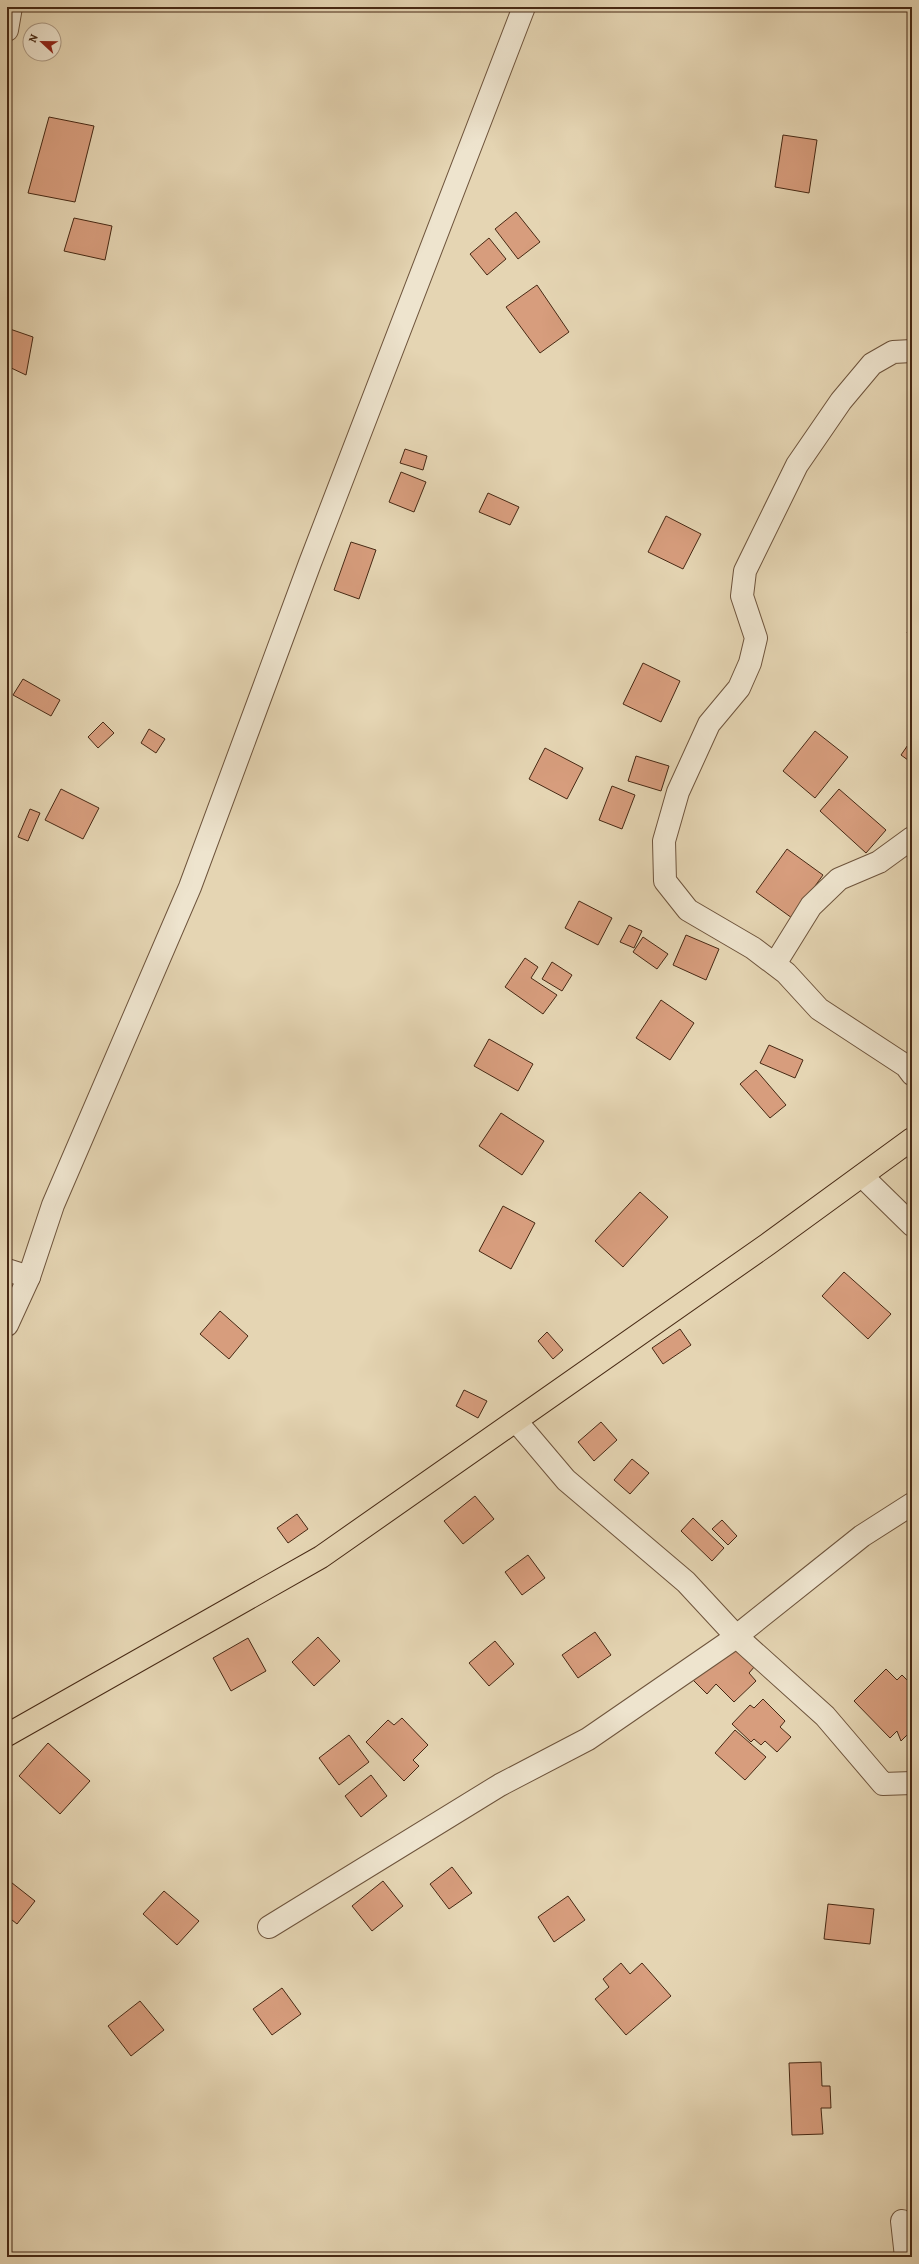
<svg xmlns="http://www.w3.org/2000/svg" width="919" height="2264" viewBox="0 0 919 2264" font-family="Alegreya,serif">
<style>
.building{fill:#d79d7d;stroke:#472914}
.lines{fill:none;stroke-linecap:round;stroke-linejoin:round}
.minor-casing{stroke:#6e543c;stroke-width:24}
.major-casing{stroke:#472914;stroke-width:24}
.minor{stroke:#eee4ce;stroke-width:22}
.major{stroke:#e5d5b3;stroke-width:22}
</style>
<rect width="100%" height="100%" fill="#e5d5b3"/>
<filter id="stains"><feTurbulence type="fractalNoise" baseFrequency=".005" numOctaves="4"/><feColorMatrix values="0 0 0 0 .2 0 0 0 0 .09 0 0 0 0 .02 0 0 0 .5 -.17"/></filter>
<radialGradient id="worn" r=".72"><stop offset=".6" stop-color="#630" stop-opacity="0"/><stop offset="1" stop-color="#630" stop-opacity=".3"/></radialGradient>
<g class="building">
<polygon points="49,117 94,126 75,202 28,193"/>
<polygon points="783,135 817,140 809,193 775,187"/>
<polygon points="516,212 540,242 518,259 495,229"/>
<polygon points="74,218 112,226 105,260 64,251"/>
<polygon points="489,238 506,259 487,275 470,254"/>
<polygon points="537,285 569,332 540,353 506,307"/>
<polygon points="7,328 33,337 26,375 7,366"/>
<polygon points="405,449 427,456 423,470 400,463"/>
<polygon points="401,472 426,482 414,512 389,502"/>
<polygon points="488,493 519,507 510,525 479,512"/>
<polygon points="666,516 701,534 683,569 648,552"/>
<polygon points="351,542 376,550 359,599 334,590"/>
<polygon points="912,624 912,636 907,633"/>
<polygon points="643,663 680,681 661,722 623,704"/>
<polygon points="23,679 60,700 51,716 13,695"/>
<polygon points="103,722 114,733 98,748 88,737"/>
<polygon points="149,729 165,739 156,753 141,743"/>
<polygon points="815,731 848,757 815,798 783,771"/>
<polygon points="912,739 912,763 901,755"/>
<polygon points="545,748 583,768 567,799 529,779"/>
<polygon points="636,756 669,766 661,791 628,781"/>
<polygon points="612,786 635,795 622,829 599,820"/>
<polygon points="61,789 99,808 83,839 45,820"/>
<polygon points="839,789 886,830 866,853 820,811"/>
<polygon points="30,809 40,813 28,841 18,837"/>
<polygon points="787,849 823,875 792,918 756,892"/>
<polygon points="579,901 612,918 598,945 565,928"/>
<polygon points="629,925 642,931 634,948 620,942"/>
<polygon points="686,935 719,949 706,980 673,965"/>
<polygon points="643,937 668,954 657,969 633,952"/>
<polygon points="525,958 538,967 531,978 557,995 543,1014 505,987"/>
<polygon points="552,962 572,975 562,991 542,979"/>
<polygon points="661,1000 694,1023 670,1060 636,1038"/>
<polygon points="489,1039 533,1064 518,1091 474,1066"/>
<polygon points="769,1045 803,1060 795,1078 760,1063"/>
<polygon points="756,1070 786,1105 770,1118 740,1084"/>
<polygon points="501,1113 544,1141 522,1175 479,1146"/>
<polygon points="640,1192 668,1217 623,1267 595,1241"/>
<polygon points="503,1206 535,1223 511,1269 479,1251"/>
<polygon points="844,1272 891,1314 868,1339 822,1296"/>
<polygon points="220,1311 248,1336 229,1359 200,1334"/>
<polygon points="680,1329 691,1345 663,1364 652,1348"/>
<polygon points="547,1332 563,1350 553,1359 538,1341"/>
<polygon points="464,1390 487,1401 478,1418 456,1406"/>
<polygon points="601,1422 617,1440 594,1461 578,1442"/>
<polygon points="632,1459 649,1473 630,1494 614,1480"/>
<polygon points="475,1496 494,1519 463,1544 444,1521"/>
<polygon points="297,1514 308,1529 288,1543 277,1528"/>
<polygon points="693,1518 724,1548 712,1561 681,1531"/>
<polygon points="722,1520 737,1536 728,1545 712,1529"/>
<polygon points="528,1555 545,1578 522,1595 505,1572"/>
<polygon points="595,1632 611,1655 578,1678 562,1655"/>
<polygon points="318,1637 340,1661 314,1686 292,1662"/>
<polygon points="248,1638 266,1671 231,1691 213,1658"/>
<polygon points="495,1641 514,1664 489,1686 469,1663"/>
<polygon points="727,1647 733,1653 737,1649 755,1666 749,1673 756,1681 734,1702 716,1684 707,1694 693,1680"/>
<polygon points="886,1669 897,1680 902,1675 912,1685 912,1730 901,1741 897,1731 890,1738 854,1701"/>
<polygon points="763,1699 785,1721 780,1727 791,1737 777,1752 765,1741 761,1745 754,1739 751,1742 732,1724 750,1705 754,1708"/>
<polygon points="402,1718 428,1745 413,1760 419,1766 404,1781 366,1742 388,1720 394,1725"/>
<polygon points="735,1730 766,1757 745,1780 715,1753"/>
<polygon points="349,1735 369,1762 339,1785 319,1758"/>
<polygon points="48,1743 90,1781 60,1814 19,1776"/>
<polygon points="371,1775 387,1796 361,1817 345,1796"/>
<polygon points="452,1867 472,1893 449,1909 430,1884"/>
<polygon points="7,1879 35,1901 17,1924 7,1916"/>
<polygon points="383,1881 403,1906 372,1931 352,1906"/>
<polygon points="164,1891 199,1921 177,1945 143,1914"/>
<polygon points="568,1896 585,1920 554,1942 538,1917"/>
<polygon points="828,1904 874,1909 870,1944 824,1939"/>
<polygon points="621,1963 630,1974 642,1963 671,1996 626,2035 595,1999 609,1987 603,1979"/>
<polygon points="282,1988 301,2014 272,2035 253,2009"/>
<polygon points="140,2001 164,2030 131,2056 108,2026"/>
<polygon points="821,2062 822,2086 830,2086 831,2108 821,2108 823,2134 792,2135 789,2063"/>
</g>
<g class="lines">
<defs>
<g id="minor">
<polyline points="7,30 11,7"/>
<polyline points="912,351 893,352 872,364 841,401 797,465 745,571 742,596 756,638 750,663 739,688 709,724 678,792 664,841 665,881 688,910 753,948 786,973 819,1009 906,1066 912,1074"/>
<polyline points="775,964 811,906 839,879 879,862 912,838"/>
<polyline points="862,1176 912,1225"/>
<polyline points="7,1270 29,1277"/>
<polyline points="7,1325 29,1277 53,1205 190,887 310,563 524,7"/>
<polyline points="516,1421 566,1480 686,1582 736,1636 825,1716 883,1784 912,1783"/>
<polyline points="269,1927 500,1785 588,1739 729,1642 862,1536 912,1504"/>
<polyline points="902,2221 906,2257"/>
</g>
<polyline id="major" points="7,1735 321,1557 768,1244 912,1139"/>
</defs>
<use href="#minor" class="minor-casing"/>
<use href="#major" class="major-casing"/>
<use href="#minor" class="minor"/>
<use href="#major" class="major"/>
</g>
<rect width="919" height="2264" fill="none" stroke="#e5d5b3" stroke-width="24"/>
<rect x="8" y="8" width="903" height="2248" fill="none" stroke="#472914" stroke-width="2"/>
<rect x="12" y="12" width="895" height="2240" fill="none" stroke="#472914"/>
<g transform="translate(42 42) rotate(292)"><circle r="19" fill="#eee4ce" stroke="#ab9984"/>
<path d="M0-3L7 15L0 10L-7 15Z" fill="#8f2418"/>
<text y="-6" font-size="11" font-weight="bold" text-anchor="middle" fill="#472914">N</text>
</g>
<rect width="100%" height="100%" filter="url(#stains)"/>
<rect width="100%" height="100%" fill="url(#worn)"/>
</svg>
